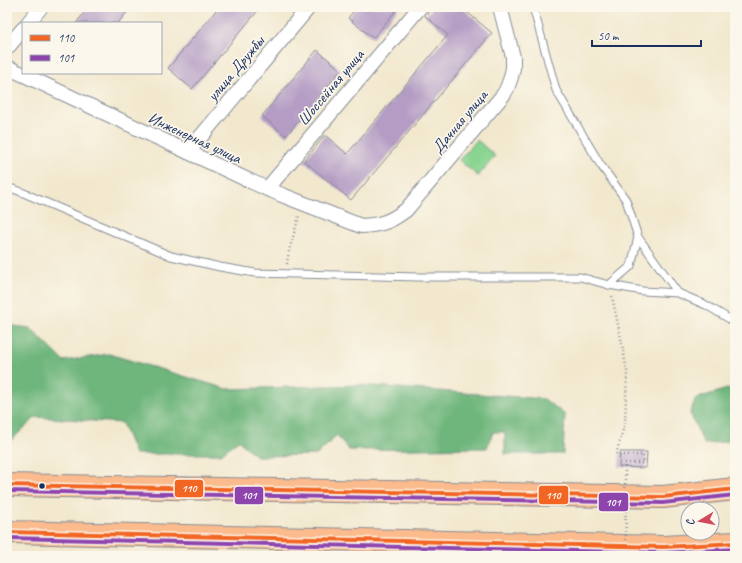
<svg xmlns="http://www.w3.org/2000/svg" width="742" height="563" viewBox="0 0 742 563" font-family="Caveat,sans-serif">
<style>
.green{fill:#89d491;stroke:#528278}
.forest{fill:#6eb67b;stroke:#44726c}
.building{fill:#b49cc4}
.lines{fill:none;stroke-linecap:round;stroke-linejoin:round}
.service-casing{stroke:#868c96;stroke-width:9}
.minor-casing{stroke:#868c96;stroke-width:16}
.trunk-casing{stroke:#868c96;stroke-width:24}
.path{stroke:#868c96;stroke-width:2.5;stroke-dasharray:1 3;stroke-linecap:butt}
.service{stroke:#fff;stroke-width:7}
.minor{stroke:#fff;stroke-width:14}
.trunk{stroke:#fbbb8d;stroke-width:22}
.path-bridge{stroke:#868c96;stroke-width:2.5;stroke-dasharray:1 3;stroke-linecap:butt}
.bus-1-casing{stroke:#fbf7ec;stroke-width:7}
.bus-2-casing{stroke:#fbf7ec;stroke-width:7}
.bus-1{stroke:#f26522;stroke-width:4}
.bus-2{stroke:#8e44ad;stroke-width:4}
.bus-dot{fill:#1b2f5e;stroke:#fbf7ec;stroke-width:1.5}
.labels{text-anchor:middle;stroke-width:3.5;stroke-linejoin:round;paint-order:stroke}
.street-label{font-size:16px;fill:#1b2f5e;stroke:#fbf7ec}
.line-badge{stroke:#fbf7ec;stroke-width:1.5}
.badge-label{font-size:11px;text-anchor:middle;font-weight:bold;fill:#fff}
</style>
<rect width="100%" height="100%" fill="#fbf7ec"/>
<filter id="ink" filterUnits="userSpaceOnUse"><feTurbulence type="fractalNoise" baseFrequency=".025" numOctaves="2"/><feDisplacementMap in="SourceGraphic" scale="8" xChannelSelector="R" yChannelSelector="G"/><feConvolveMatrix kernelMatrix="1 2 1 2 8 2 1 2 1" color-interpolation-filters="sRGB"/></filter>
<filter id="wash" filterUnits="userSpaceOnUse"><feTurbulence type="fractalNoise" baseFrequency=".012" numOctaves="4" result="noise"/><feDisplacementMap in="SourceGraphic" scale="16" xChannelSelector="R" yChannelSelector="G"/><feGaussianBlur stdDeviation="0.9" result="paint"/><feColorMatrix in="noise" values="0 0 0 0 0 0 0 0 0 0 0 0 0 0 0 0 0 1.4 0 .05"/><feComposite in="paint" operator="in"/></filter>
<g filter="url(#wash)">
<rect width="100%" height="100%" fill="#f2e8ce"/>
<polygon class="green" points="477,140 495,156 478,176 459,160"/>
<g class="forest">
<polygon points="7,325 30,328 64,361 109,354 227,389 360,385 544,399 565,415 563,454 505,454 505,432 493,432 487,448 349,450 337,435 317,455 256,456 238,440 221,454 135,454 122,423 36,417 7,444"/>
<polygon points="727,389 735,391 735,438 733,441 704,444 690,413 695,400 701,397"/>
</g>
<g id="blocks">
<g class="building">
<polygon points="89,7 131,7 118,23 76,23"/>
<polygon points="219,7 261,7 192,89 168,68"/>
<polygon points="357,7 399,7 373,38 348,18"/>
<polygon points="433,7 461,7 492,33 351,200 304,161 325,135 347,154 448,35 425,16"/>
<polygon points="317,50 341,70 286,136 262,116"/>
<polygon points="620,452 647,452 646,468 619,467"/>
</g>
</g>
</g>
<g filter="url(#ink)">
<use href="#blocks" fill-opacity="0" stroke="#868c96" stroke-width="1"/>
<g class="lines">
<defs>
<g id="service">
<polyline points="533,7 556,90 600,164 626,200 638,237 678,293 706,305 731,320 735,320"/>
<polyline points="7,187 19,191 171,256 220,267 255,273 419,277 580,277 609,285 643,291 678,293"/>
<polyline points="609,285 631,266 638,237"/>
</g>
<g id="minor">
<polyline points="28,23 41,7"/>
<polyline points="7,48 23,29"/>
<path d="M7,67l245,115 30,13 79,31c20,-1 29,-4 45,-16l98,-116 4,-8 3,-9 2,-9v-11l-13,-50"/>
<polyline points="188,152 309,7"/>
<polyline points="267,189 420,7"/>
</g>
<g id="trunk">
<polyline points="7,485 663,497 735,489"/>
<polyline points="7,532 664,547 735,543"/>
</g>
</defs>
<use href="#service" class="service-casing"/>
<use href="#minor" class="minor-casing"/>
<use href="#trunk" class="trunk-casing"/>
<g class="path">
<polyline points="287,264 289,251 299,216"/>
<polyline points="612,296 619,329 627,371 625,423 616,455"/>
<polyline points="620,455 643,455 643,463 625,463 625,467"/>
</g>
<use href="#service" class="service"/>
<use href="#minor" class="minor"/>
<use href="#trunk" class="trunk"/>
<polyline class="path-bridge" points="625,467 626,556"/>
<defs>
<g id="bus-1">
<polyline points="7,485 663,497 735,489"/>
<polyline points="7,532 664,547 735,543"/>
</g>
<g id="bus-2">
<polyline points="7,491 663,503 735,495"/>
<polyline points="7,538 664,553 735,549"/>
</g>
</defs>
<use href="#bus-1" class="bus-1-casing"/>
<use href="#bus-2" class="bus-2-casing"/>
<use href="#bus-1" class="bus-1"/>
<use href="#bus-2" class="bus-2"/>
</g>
</g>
<circle class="bus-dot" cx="42" cy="486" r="3.5"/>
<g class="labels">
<g class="street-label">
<text transform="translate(235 68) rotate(-50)" y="6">улица Дружбы</text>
<text transform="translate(330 87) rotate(-50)" y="6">Шоссейная улица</text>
<text transform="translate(459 121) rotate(-50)" y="6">Дачная улица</text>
<text transform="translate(195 137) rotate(25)" y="6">Инженерная улица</text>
</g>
</g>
<g class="line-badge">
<rect x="174" y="479" width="30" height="19" rx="4" fill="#f26522"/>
<rect x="538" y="485" width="31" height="20" rx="4" fill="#f26522"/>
<rect x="234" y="486" width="30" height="19" rx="4" fill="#8e44ad"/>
<rect x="598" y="492" width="31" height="20" rx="4" fill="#8e44ad"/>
</g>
<g class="badge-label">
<text x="189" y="492">110</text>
<text x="553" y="499">110</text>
<text x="249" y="499">101</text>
<text x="613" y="506">101</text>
</g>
<rect width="742" height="563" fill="none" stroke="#fbf7ec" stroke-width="24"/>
<rect x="22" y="22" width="140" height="52" fill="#fbf7ec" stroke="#a1a7b3"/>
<rect x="30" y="35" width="20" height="6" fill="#f26522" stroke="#a1a7b3"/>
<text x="58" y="42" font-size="12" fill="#1b2f5e">110</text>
<rect x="30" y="55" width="20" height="6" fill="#8e44ad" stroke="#a1a7b3"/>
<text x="58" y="62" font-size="12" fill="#1b2f5e">101</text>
<g transform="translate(700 521) rotate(260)"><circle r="19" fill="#fbf7ec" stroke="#a1a7b3"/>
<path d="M0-3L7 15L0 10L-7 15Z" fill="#d1495b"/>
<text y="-6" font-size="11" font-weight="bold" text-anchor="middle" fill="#1b2f5e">С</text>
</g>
<path d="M592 40v6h109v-6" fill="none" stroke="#1b2f5e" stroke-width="2"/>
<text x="598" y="40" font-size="12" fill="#1b2f5e" stroke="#fbf7ec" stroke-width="3" paint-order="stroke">50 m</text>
</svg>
